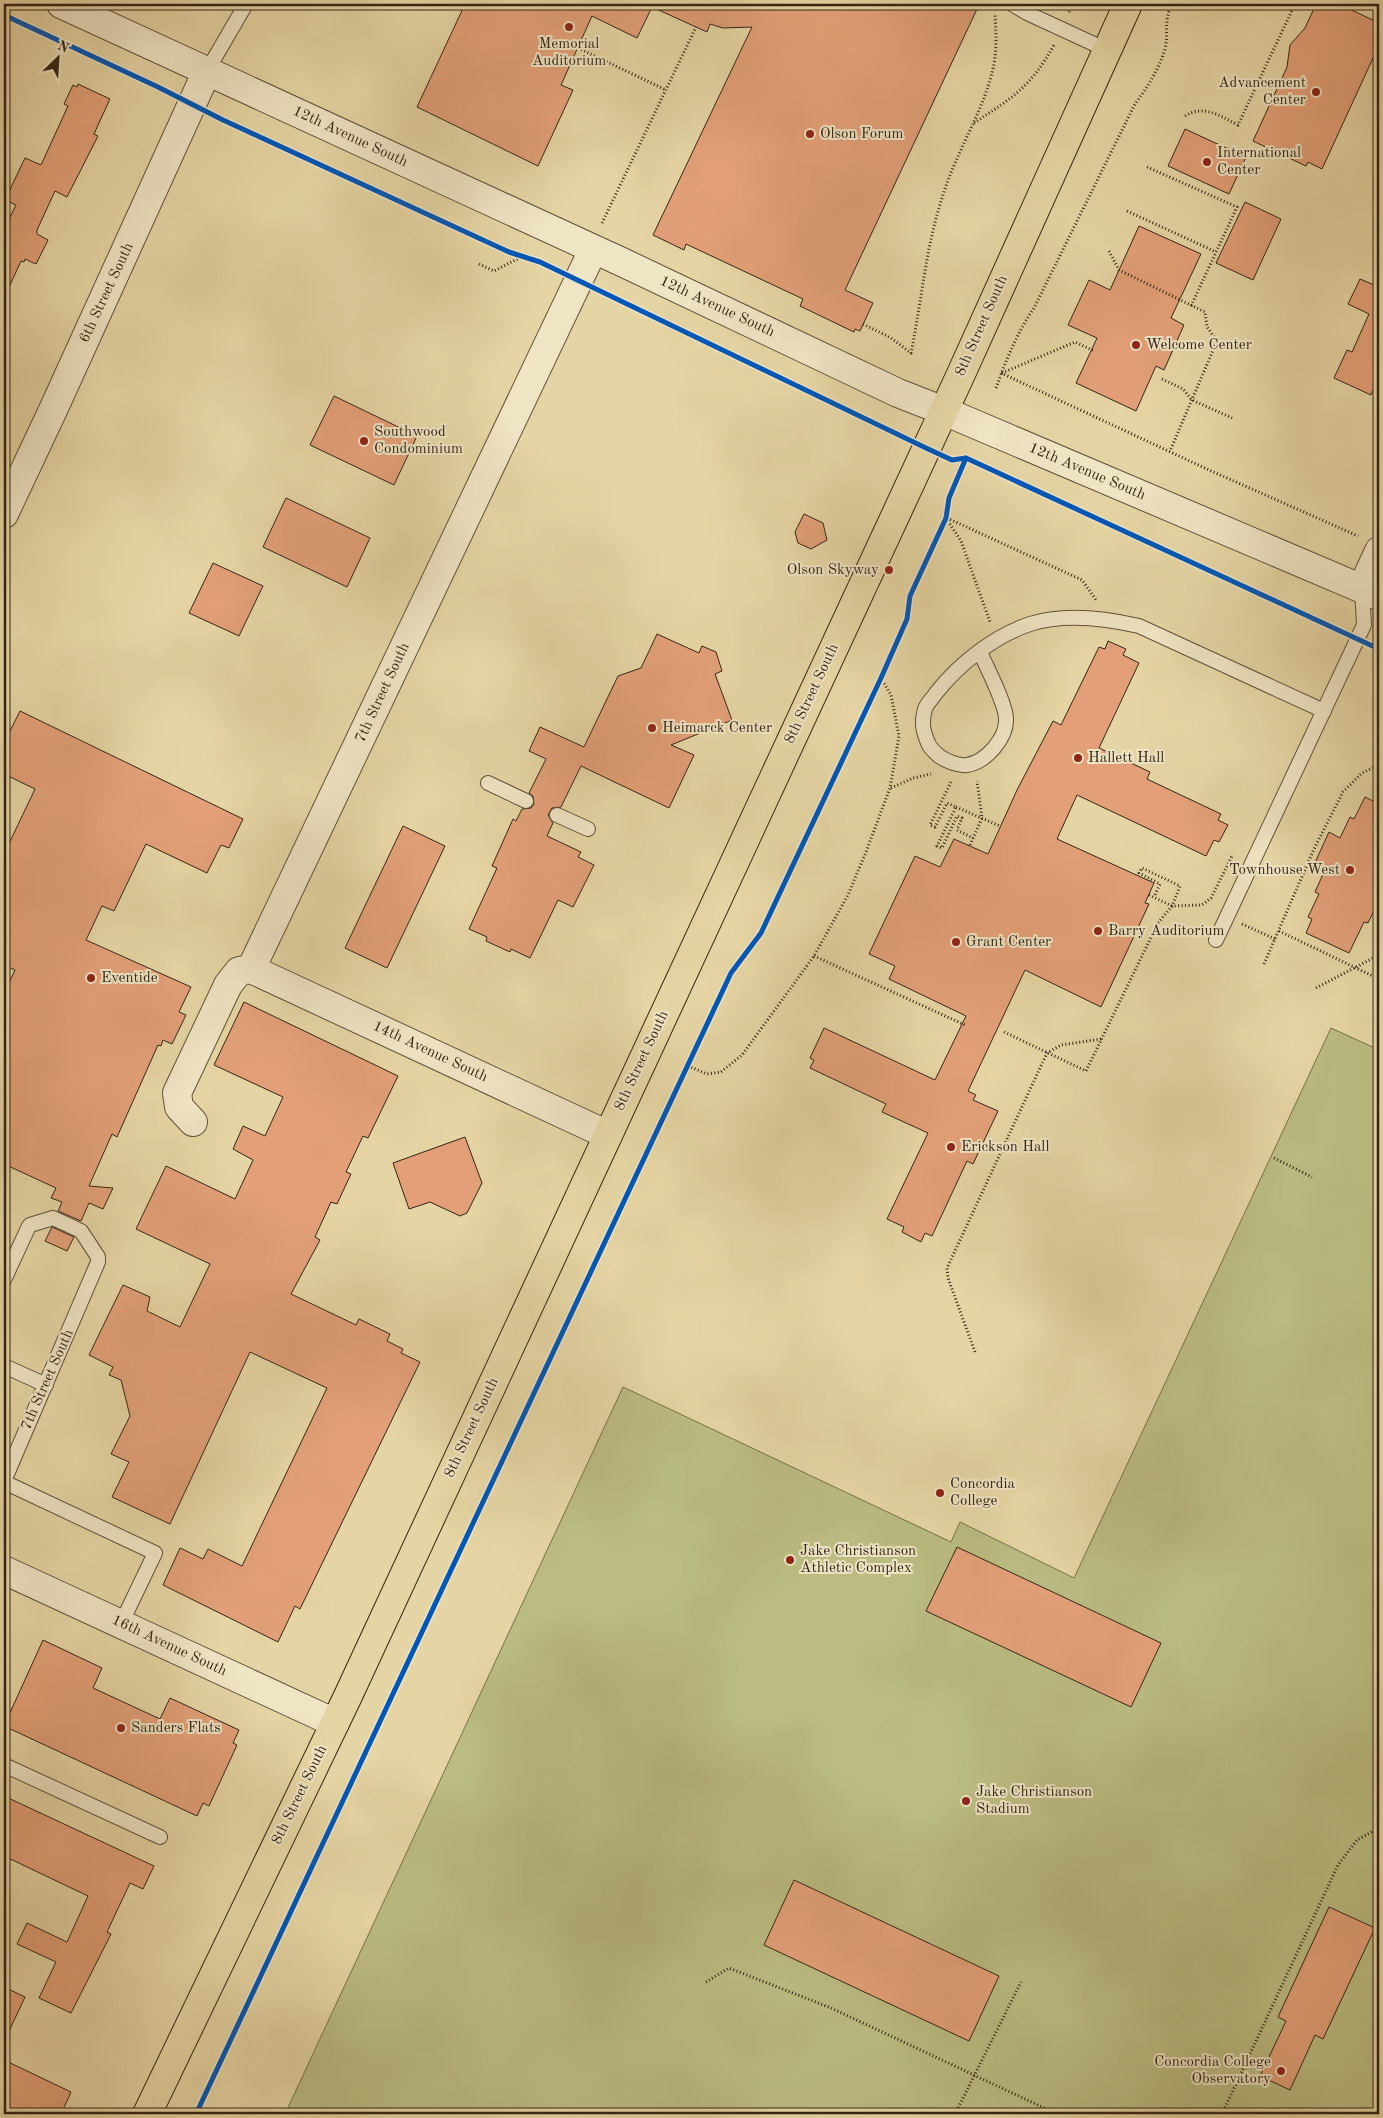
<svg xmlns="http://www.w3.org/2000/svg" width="1383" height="2118" font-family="'Old Standard TT',serif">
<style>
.pitch{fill:#babc82;stroke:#76704c}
.building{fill:#e3a078;stroke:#322515}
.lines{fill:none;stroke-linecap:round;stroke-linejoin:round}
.service-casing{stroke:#5f5139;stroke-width:16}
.minor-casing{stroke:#5f5139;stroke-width:30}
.tertiary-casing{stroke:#5f5139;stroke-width:30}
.primary-casing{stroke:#322515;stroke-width:30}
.path{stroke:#322515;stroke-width:3;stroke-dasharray:1 2.5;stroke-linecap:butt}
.service{stroke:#efe4c4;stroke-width:14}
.minor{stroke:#efe4c4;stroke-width:28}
.tertiary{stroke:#efe4c4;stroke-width:28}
.primary{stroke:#e6d5a4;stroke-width:28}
.cycleway-casing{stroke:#efe4c4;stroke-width:8}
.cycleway{stroke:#0057b8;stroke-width:5}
.poi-dot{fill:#8f2418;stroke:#efe4c4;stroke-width:2}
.labels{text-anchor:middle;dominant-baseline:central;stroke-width:4;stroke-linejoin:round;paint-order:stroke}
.poi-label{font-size:15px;fill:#322515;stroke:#efe4c4;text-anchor:start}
.street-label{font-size:15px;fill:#322515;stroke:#efe4c4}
</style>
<rect width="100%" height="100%" fill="#e6d5a4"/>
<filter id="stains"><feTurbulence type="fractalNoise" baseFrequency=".004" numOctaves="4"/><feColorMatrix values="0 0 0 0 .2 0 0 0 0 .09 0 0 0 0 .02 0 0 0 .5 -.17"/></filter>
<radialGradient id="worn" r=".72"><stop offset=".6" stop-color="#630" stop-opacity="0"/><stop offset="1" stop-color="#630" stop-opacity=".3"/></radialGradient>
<!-- pitch -->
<path class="pitch" d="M 1331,1028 L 1379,1050 L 1379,2114 L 285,2114 L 623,1387 L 951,1542 L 960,1522 L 1074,1578 Z"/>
<!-- building -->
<g class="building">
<path d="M 465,4 L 967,4 L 977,9 L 845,290 L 873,303 L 860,331 L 855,329 L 854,332 L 800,306 L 803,299 L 686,244 L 684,250 L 653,235 L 752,27 L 723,28 L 710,24 L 707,32 L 652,7 L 637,38 L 592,16 L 561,85 L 573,90 L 538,166 L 417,107 Z"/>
<path d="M 1316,4 L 1339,4 L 1379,23 L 1379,45 L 1322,169 L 1308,162 L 1306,166 L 1253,141 L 1287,67 L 1290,45 L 1305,28 Z"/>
<path d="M 78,84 L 110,99 L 94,134 L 98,136 L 67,197 L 55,191 L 37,230 L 37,234 L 48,240 L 36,264 L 25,259 L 24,262 L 21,261 L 4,298 L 4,230 L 16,205 L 5,200 L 25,158 L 41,165 L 68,106 L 64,104 L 73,85 L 77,87 Z"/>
<path d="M 1185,129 L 1246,157 L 1229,194 L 1168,166 Z"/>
<path d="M 1245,202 L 1281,219 L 1253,280 L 1216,263 Z"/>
<path d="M 1139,226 L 1201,254 L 1171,318 L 1184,325 L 1164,370 L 1156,366 L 1136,411 L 1076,383 L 1097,338 L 1068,325 L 1089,280 L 1110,290 Z"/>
<path d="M 1360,279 L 1379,287 L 1379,377 L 1371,395 L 1334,378 L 1347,350 L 1352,352 L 1369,314 L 1348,304 Z"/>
<path d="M 334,396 L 417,436 L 394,485 L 310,445 Z"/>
<path d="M 286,498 L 370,538 L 347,587 L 263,547 Z"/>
<path d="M 804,514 L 823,523 L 827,540 L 811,549 L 798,543 L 795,532 Z"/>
<path d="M 213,563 L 263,586 L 239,636 L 189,613 Z"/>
<path d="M 657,634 L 699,653 L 702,646 L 716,652 L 722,671 L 715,674 L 732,720 L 671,745 L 694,755 L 669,808 L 581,766 L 561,807 L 552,808 L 548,815 L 553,823 L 547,836 L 581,852 L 578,857 L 594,865 L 573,907 L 558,900 L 530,958 L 511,949 L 510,952 L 486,941 L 487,937 L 469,929 L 497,868 L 492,866 L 513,819 L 516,821 L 522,809 L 531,808 L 534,804 L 533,796 L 529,793 L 546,759 L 529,751 L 540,727 L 584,747 L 618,676 L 641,668 Z"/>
<path d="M 1108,641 L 1126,649 L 1123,655 L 1139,663 L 1099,748 L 1150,772 L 1147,779 L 1221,814 L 1218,820 L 1228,825 L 1219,842 L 1214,840 L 1206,856 L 1077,795 L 1057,839 L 1154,883 L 1145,903 L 1149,904 L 1101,1007 L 1025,970 L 968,1091 L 976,1095 L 973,1100 L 998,1111 L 973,1164 L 967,1161 L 932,1236 L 925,1233 L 921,1242 L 902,1232 L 904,1227 L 887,1219 L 928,1133 L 882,1112 L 886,1104 L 810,1068 L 814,1060 L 810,1058 L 824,1028 L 935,1080 L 966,1016 L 889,979 L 895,966 L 869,954 L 915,856 L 940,867 L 954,839 L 988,854 L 1017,790 L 1053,721 L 1061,725 L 1099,647 L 1105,649 Z"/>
<path d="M 20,711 L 243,819 L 229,848 L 221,845 L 207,873 L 146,844 L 114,911 L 102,906 L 86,940 L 191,987 L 179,1012 L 186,1015 L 172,1044 L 163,1040 L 161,1046 L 158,1045 L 117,1137 L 112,1134 L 89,1186 L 113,1188 L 103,1209 L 89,1203 L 81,1221 L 58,1211 L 62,1202 L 51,1198 L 56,1188 L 4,1164 L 4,993 L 15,970 L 4,965 L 4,854 L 35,789 L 4,774 L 4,743 Z"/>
<path d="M 1365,797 L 1379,804 L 1379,900 L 1368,923 L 1364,922 L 1349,953 L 1306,933 L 1312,919 L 1308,917 L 1319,894 L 1315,892 L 1324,872 L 1313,867 L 1329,832 L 1340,838 L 1350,817 L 1354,819 Z"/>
<path d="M 403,826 L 445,846 L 387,968 L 345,948 Z"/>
<path d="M 244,1002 L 398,1076 L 368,1138 L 363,1136 L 346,1172 L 351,1174 L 337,1204 L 331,1202 L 315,1237 L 320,1240 L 291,1294 L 356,1325 L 359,1319 L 390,1334 L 387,1341 L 403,1349 L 401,1353 L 420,1362 L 300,1609 L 295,1606 L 278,1642 L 163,1585 L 180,1548 L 203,1559 L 208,1549 L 242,1566 L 327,1388 L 250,1352 L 170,1524 L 112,1497 L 129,1462 L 111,1454 L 130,1416 L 121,1380 L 109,1375 L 113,1367 L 89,1355 L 123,1285 L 150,1297 L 147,1311 L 180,1327 L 210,1264 L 136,1229 L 166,1166 L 235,1199 L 253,1160 L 233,1149 L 243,1126 L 265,1136 L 283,1097 L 214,1065 Z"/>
<path d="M 465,1137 L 482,1183 L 467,1213 L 460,1216 L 430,1202 L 409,1209 L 393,1163 Z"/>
<path d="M 52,1227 L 74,1237 L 67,1251 L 45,1241 Z"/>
<path d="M 957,1547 L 1161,1643 L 1131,1707 L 926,1611 Z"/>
<path d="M 43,1640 L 102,1668 L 93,1688 L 160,1719 L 170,1698 L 239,1730 L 233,1743 L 237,1745 L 209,1806 L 203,1803 L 197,1816 L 4,1726 Z"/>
<path d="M 4,1796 L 154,1866 L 143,1889 L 130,1883 L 107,1932 L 111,1934 L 71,2013 L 39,1998 L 56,1962 L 17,1944 L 27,1923 L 67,1942 L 88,1896 L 4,1856 Z"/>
<path d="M 794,1880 L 999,1976 L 969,2041 L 764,1945 Z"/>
<path d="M 1329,1907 L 1375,1928 L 1323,2039 L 1315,2035 L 1290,2090 L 1260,2076 L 1286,2021 L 1278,2017 Z"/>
<path d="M 4,1987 L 25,1997 L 4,2042 Z"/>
<path d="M 4,2060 L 71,2092 L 61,2114 L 4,2114 Z"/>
</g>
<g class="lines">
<defs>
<g id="service">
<path d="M 1012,4 L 1027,13 L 1107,50"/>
<path d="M 207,71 L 246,4"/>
<path d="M 980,652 C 987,668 1006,704 1006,719 C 1007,738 986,762 967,765 C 958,766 946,761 939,756 C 935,752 931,749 929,745 C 923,732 921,723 925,709 C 927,703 933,698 936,693 C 959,664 994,636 1030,624 C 1064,613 1104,618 1139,626 L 1324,711"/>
<path d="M 488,783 L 526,801"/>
<path d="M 557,815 L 588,829"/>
<path d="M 1216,940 L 1364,625 L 1362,588"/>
<path d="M 4,1280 L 28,1228 L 30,1225 L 53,1218 L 81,1231 L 98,1257 L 98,1262 L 4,1481"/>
<path d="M 4,1366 L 46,1385"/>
<path d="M 4,1482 L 155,1553 L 121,1624"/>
<path d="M 4,1765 L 160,1837"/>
</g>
<g id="minor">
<path d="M 4,514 L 53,410 L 207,71"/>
<path d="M 1362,588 L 1379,551"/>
<path d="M 251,969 L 593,250"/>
<path d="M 251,969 L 608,1135"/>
<path d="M 193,1122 L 179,1107 L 177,1093 L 228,985 L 239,971 L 251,969"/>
<path d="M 4,1570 L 335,1723"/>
</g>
<path id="tertiary" d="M 61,4 L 624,263 L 898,393 L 944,411 L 1379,596"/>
<path id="primary" d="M 147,2114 L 348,1696 L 961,374 L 1128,4"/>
</defs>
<!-- service casing -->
<use href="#service" class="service-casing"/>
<!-- minor casing -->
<use href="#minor" class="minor-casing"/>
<!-- tertiary casing -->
<use href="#tertiary" class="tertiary-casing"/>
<!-- primary casing -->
<use href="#primary" class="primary-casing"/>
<!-- path -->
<g class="path">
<path d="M 1069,12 L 1073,4"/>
<path d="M 578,48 L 666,90"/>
<path d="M 1185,116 C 1204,104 1220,116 1238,125 L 1295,4"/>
<path d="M 974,123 C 1012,98 1031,87 1054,45"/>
<path d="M 1147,167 L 1237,207 L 1191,306"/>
<path d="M 1127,211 L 1216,252"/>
<path d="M 602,223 L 696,27"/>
<path d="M 1109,251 L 1119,270 L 1205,312 L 1207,327 L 1217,341 L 1170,451"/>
<path d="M 479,264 L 494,271 L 523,256"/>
<path d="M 863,324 L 891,338 L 911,353 C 922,299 926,244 944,192 C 958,148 985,109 994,64 C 997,47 996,31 995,14"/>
<path d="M 1001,373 L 1209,470 L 1358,536"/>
<path d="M 1002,373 L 1075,342 L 1094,351"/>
<path d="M 1162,379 L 1183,389 L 1192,400 L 1232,418"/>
<path d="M 996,388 C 1006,360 1017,333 1034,308 L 1135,104 C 1147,88 1159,69 1165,49 C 1169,33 1163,22 1172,4"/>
<path d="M 946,518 L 961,541 L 990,622"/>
<path d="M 947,518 L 1082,580 L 1096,600"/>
<path d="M 951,782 L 930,825 L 935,827 L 947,803 L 956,807 L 937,846 L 942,848 L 957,816 L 962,818 L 957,830 L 973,838"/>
<path d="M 891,788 L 913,778 L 931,774"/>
<path d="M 956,807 L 1000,826"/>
<path d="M 970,845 L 982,818 L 977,781"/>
<path d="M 1149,895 L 1172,906 L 1180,886 L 1142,868 L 1139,873 L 1160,884 L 1154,897"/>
<path d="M 1242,924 L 1275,939"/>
<path d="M 1279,931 L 1379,979"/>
<path d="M 814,956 L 965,1025"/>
<path d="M 1264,964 L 1314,849 L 1343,792 L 1362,773 L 1379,765"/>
<path d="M 1316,988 L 1379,955"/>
<path d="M 1004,1032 L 1086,1071 L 1158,923 L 1172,906 L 1202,905 L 1211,898 L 1232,856"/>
<path d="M 688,1066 L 707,1074 L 721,1072 L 742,1055 L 814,956 L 848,895 L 866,852 L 890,788 L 899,736 L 891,695 L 881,678"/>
<path d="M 1274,1158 L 1312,1177"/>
<path d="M 975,1352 L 948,1278 L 947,1268 L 1047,1053 L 1061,1045 L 1101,1039"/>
<path d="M 706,1982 L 729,1968 L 831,2008 L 1057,2114"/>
<path d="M 955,2114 L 1021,1982"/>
<path d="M 1222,2114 L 1338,1865 L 1357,1840 L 1379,1828"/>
</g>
<!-- service -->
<use href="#service" class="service"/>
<!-- minor -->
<use href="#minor" class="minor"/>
<!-- tertiary -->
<use href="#tertiary" class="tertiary"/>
<!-- primary -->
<use href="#primary" class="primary"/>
<defs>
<g id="cycleway">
<path d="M 4,15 L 158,87 L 223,120 L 509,252 L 540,262 L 926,448 L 952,460 L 966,458 L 1379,649"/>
<path d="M 196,2114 L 731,973 L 761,933 L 881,678 L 907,619 L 910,596 L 946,518 L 949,498 L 966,458"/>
</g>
</defs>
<!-- cycleway casing -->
<use href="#cycleway" class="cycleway-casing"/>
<!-- cycleway -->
<use href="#cycleway" class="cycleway"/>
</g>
<!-- markers -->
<g class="poi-dot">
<circle cx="569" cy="27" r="5"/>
<circle cx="1316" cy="92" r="5"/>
<circle cx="810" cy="134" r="5"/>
<circle cx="1207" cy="162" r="5"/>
<circle cx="1136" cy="345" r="5"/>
<circle cx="364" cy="441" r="5"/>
<circle cx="889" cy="570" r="5"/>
<circle cx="652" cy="728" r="5"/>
<circle cx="1078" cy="758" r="5"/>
<circle cx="1350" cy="870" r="5"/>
<circle cx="1098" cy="931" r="5"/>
<circle cx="956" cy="942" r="5"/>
<circle cx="91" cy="978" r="5"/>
<circle cx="951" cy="1147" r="5"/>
<circle cx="940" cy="1493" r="5"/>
<circle cx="790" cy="1560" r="5"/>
<circle cx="121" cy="1728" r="5"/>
<circle cx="966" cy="1801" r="5"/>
<circle cx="1281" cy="2071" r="5"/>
</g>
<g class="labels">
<!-- poi labels -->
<g class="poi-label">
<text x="569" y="44" text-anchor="middle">Memorial<tspan x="569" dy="17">Auditorium</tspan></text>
<text x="1306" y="83" text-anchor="end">Advancement<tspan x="1306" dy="17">Center</tspan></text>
<text x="820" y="134">Olson Forum</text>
<text x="1217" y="153">International<tspan x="1217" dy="17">Center</tspan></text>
<text x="1146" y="345">Welcome Center</text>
<text x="374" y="432">Southwood<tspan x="374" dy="17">Condominium</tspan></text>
<text x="879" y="570" text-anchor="end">Olson Skyway</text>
<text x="662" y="728">Heimarck Center</text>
<text x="1088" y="758">Hallett Hall</text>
<text x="1340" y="870" text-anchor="end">Townhouse West</text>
<text x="1108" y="931">Barry Auditorium</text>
<text x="966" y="942">Grant Center</text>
<text x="101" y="978">Eventide</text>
<text x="961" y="1147">Erickson Hall</text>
<text x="950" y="1484">Concordia<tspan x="950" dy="17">College</tspan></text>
<text x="800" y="1551">Jake Christianson<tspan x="800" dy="17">Athletic Complex</tspan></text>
<text x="131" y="1728">Sanders Flats</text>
<text x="976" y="1792">Jake Christianson<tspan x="976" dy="17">Stadium</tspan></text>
<text x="1271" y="2062" text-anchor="end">Concordia College<tspan x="1271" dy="17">Observatory</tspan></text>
</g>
<!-- street labels -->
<g class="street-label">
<text transform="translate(350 137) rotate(25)">12th Avenue South</text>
<text transform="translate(107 293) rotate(-65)">6th Street South</text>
<text transform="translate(717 307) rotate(25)">12th Avenue South</text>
<text transform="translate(982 326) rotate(-66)">8th Street South</text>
<text transform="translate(1087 472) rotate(23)">12th Avenue South</text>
<text transform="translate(383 693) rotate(-65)">7th Street South</text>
<text transform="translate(812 694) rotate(-65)">8th Street South</text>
<text transform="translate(430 1052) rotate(25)">14th Avenue South</text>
<text transform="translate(642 1061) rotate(-65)">8th Street South</text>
<text transform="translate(48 1380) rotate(-66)">7th Street South</text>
<text transform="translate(472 1428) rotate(-65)">8th Street South</text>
<text transform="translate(169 1646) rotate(25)">16th Avenue South</text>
<text transform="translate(300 1795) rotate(-64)">8th Street South</text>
</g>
</g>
<!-- margin -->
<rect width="1383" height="2118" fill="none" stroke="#e6d5a4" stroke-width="20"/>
<rect x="5" y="5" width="1373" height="2108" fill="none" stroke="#322515" stroke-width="2.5"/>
<rect x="10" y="10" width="1363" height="2098" fill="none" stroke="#322515"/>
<!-- north arrow -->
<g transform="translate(58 58) rotate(25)" stroke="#efe4c4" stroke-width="4" paint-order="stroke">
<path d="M0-4L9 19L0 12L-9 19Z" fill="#322515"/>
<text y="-8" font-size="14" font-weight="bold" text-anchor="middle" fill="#322515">N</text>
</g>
<rect width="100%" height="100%" filter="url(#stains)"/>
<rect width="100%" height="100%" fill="url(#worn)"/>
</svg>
